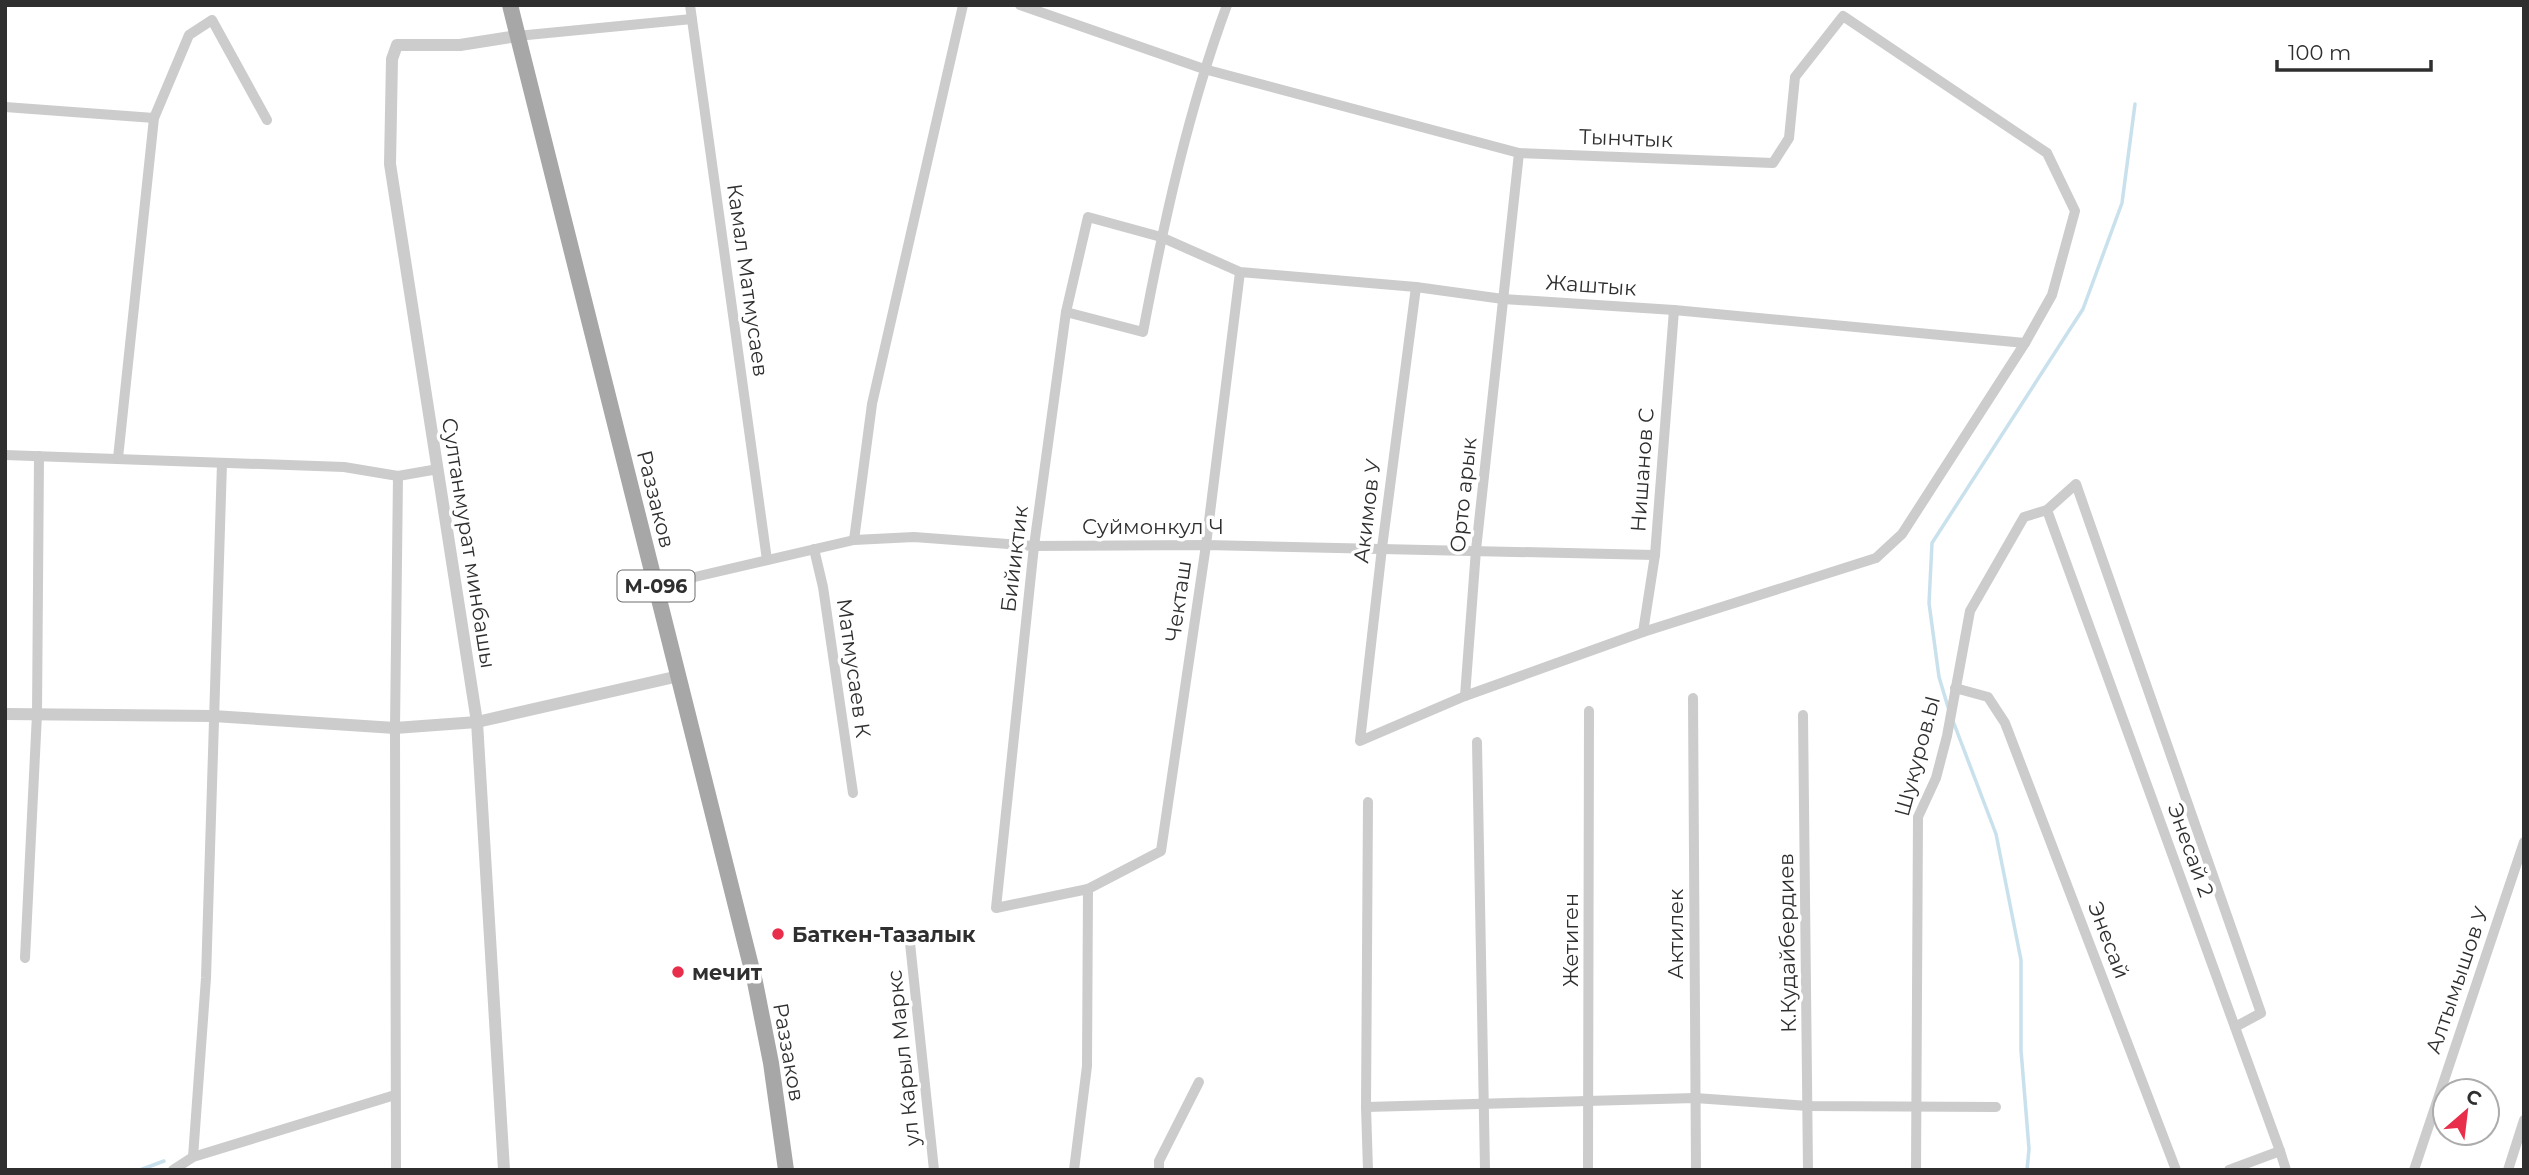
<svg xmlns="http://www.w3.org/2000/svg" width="2529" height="1175" font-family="Montserrat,sans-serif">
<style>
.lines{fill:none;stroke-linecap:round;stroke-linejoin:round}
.stream{stroke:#c8e1ec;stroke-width:3.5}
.minor{stroke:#ccc;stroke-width:10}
.tertiary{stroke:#ccc;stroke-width:12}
.primary{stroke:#a7a7a7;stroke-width:16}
.poi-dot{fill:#e82e4b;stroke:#fff;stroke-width:2.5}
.labels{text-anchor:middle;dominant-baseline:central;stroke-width:7;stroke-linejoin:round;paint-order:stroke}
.shield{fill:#fff;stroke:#6d6d6d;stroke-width:2}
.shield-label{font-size:19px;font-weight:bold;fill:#2f2f2f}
.street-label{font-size:21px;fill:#2f2f2f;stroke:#fff}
.poi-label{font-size:21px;font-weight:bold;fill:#2f2f2f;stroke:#fff;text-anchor:start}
</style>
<rect width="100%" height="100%" fill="#fff"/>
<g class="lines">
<!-- stream -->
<g class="stream">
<path d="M 1948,707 L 1939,677 L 1929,603 L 1932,543 L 2083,309 L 2122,203 L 2135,104"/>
<path d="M 1953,721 L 1996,834 L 2021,960 L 2021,1050 L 2029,1149 L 2027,1170"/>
<path d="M 140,1170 L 164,1161"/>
</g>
<!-- minor -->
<g class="minor">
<path d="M 690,5 L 767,560"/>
<path d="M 1020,5 L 1204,69 L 1519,153 L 1773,163 L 1789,138 L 1795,77 L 1843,16 L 2047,153 L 2075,211 L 2052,295 L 2025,343 L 1902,534 L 1876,558 L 1643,632 L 1465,696 L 1360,741 L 1382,548 L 1416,287"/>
<path d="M 517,36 L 692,19"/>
<path d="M 5,107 L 154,118"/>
<path d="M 1240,272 L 1206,545 L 1161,851 L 1088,889 L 996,908 L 1034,546 L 1066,312 L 1088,217 L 1161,237 L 1240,272 L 1416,287 L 1503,299 L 1674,310 L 2025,343"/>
<path d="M 1066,312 L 1143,332 C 1164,221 1188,111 1227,5"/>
<path d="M 5,455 L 344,467 L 398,476 L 438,469"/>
<path d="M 118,458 L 154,118 L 189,35 L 212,20 L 267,120"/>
<path d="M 2047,510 L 2280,1151 L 2229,1170"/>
<path d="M 854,540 L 872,404 L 963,5"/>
<path d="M 814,549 L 823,587 L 853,793"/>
<path d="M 656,586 L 854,540 L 914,537 L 1034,546 L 1206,545 L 1655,555"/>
<path d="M 1643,632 L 1655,555 L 1674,310"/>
<path d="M 1955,688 L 1988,697 L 2005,723 L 2176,1170"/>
<path d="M 1465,696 L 1476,550 L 1519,153"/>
<path d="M 1693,698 L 1696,1170"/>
<path d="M 1803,715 L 1808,1170"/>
<path d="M 1477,742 L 1485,1170"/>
<path d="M 910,943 L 934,1170"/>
<path d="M 25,958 L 37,714 L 39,456"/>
<path d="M 1366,1107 L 1695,1098 L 1808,1106 L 1996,1107"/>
<path d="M 2280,1151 L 2286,1170"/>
<path d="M 193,1157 L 206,978 L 222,463"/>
<path d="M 173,1170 L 193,1157 L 395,1095"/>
<path d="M 396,1170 L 395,728 L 398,476"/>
<path d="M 1074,1170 L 1087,1066 L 1088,889"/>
<path d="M 1159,1170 L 1159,1161 L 1199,1082"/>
<path d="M 1368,1170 L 1366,1107 L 1368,802"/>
<path d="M 1588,1170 L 1589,711"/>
<path d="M 1916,1170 L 1918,817 L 1936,778 L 1947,736 L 1970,611 L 2024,517 L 2047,510 L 2076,484 L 2261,1013 L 2235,1027"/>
<path d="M 2414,1170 L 2524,842"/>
<path d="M 2508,1170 L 2524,1120"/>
</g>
<!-- tertiary -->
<g class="tertiary">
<path d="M 5,714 L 213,716 L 395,728 L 477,722 L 679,676"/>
<path d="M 504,1170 L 477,722 L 390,164 L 392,59 L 397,45 L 460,45 L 517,36"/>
</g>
<!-- primary -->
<path class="primary" d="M 510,5 L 755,982 L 771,1063 L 786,1170"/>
</g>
<!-- markers -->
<g class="poi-dot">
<circle cx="778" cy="934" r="7"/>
<circle cx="678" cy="972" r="7"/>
</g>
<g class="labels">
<!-- shield labels -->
<rect class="shield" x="617.5" y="570.5" width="77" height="31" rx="5"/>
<g class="shield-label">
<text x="656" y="586">М-096</text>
</g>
<!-- street labels -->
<g class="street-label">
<text transform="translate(1626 138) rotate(2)">Тынчтык</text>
<text transform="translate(748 280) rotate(82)">Камал Матмусаев</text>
<text transform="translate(1591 285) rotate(4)">Жаштык</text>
<text transform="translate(1642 470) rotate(-86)">Нишанов С</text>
<text transform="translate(1463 495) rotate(-84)">Орто арык</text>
<text transform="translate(656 499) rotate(76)">Раззаков</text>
<text transform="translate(1367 511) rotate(-83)">Акимов У</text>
<text x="1153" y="526">Суймонкул Ч</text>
<text transform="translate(469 543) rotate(81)">Султанмурат минбашы</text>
<text transform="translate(1014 559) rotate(-83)">Бийиктик</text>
<text transform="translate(1178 601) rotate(-82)">Чекташ</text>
<text transform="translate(854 668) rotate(82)">Матмусаев К</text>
<text transform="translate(1917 756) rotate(-75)">Шукуров.Ы</text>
<text transform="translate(2191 850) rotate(70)">Энесай 2</text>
<text transform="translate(1675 934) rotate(-90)">Актилек</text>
<text transform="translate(1570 940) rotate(-90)">Жетиген</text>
<text transform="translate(2109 940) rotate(69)">Энесай</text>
<text transform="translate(1787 943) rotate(-91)">К.Кудайбердиев</text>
<text transform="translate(2457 980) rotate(-71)">Алтымышов У</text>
<text transform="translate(789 1052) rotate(80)">Раззаков</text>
<text transform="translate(903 1058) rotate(-96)">ул Карыл Маркс</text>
</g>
<!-- poi labels -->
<g class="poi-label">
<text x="792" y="934">Баткен-Тазалык</text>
<text x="692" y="972">мечит</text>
</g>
</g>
<!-- border -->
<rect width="2529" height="1175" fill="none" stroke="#2f2f2f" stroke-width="14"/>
<!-- north arrow -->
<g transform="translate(2466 1112) rotate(28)"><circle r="33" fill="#ffffff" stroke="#acacac" stroke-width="2"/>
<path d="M0-5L12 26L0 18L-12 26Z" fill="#e82e4b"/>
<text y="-10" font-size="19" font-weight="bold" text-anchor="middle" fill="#2f2f2f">С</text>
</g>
<!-- scale -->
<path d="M2277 60v10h154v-10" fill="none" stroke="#2f2f2f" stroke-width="3.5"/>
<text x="2288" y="60" font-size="21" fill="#2f2f2f" stroke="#ffffff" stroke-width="5" paint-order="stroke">100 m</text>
</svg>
